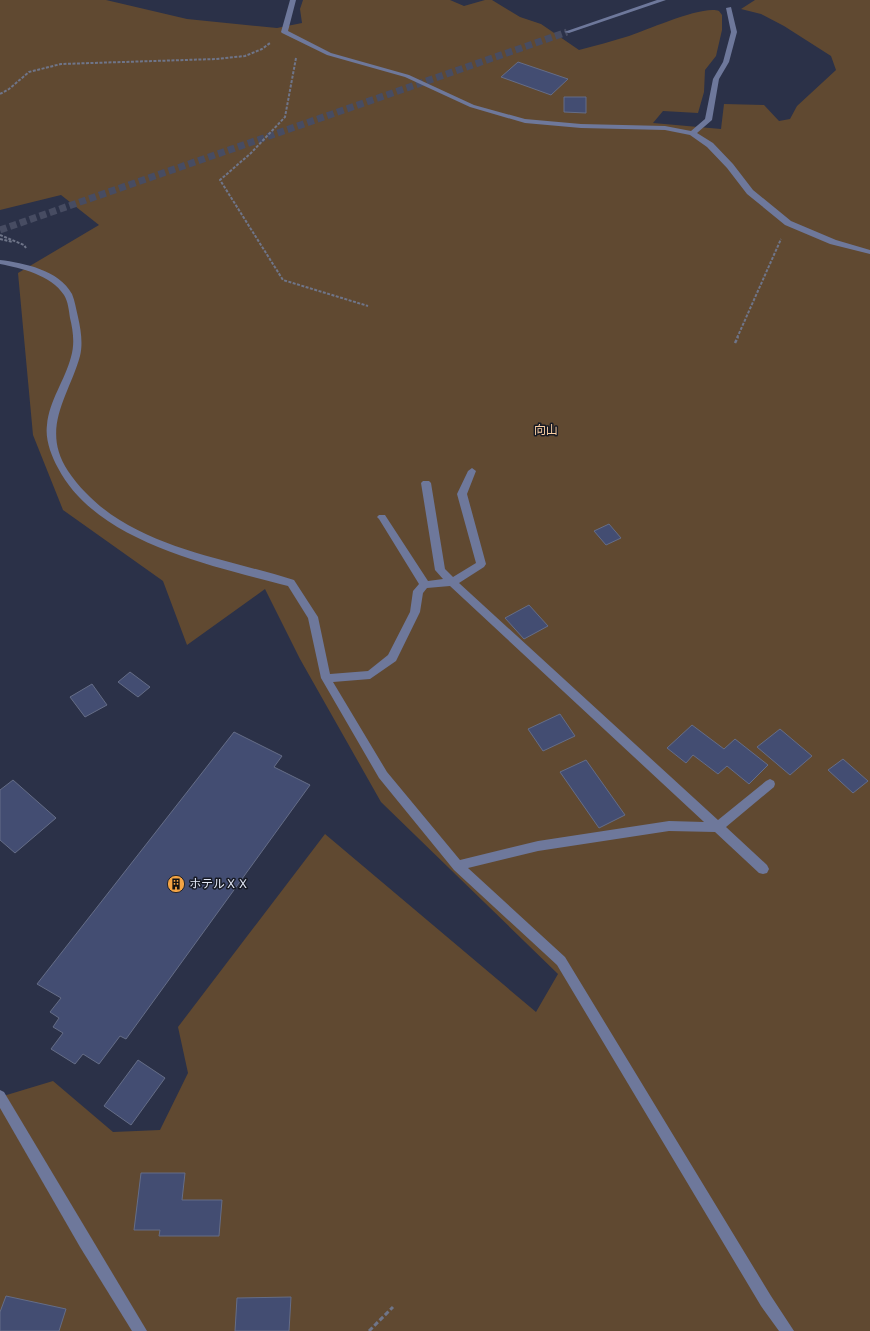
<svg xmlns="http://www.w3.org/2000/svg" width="870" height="1331" font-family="'Sofia Sans Condensed','Noto Sans JP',sans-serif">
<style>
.green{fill:#604931}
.building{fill:#434d72;stroke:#656d87}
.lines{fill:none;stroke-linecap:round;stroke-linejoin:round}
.minor-tunnel{stroke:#474c62;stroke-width:7;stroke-dasharray:7 3.5;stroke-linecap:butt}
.path-far2{stroke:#6f7589;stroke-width:2;stroke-dasharray:3 1.5;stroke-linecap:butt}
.path-far1{stroke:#6f7589;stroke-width:2.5;stroke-dasharray:3.5 2;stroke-linecap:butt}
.path{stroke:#6f7589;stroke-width:3;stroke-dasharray:5 2.5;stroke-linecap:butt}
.minor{fill:#6e789b;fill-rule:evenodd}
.labels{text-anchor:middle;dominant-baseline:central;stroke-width:3;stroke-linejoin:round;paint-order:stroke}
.park-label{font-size:12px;fill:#facfa3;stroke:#171a24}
.poi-label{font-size:12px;fill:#e3e8f7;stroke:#171a24;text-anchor:start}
</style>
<rect width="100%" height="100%" fill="#2b3148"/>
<!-- green -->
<path class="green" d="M 0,0 L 106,0 L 187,19 L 277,28 L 302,23 L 300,9 L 303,0 L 450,0 L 464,6 L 485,0 L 492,0 L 520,17 L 541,24 L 579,50 C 595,46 612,41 629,36 C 648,30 702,5 719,11 L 722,15 L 722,30 L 716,56 L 705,70 L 704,92 L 698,113 L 663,111 L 653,123 L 721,129 L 724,104 L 764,105 L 779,121 L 790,119 L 797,106 L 836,70 L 831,56 L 784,26 L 761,14 L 741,9 L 755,0 L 870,0 L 870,1331 L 0,1331 L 0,1097 L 53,1081 L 113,1132 L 160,1130 L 188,1073 L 178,1027 L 325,834 L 536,1012 L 558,974 L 381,802 L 300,659 L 265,589 L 187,645 L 163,581 L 63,510 L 33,435 L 18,273 L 99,225 L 61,195 L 0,210 Z"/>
<!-- building -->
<g class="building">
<path d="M 518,62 L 568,79 L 551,95 L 501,77 Z"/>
<path d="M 564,97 L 586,97 L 586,113 L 564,112 Z"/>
<path d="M 609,524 L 621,538 L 606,545 L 594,531 Z"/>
<path d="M 529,605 L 548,626 L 524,639 L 505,618 Z"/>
<path d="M 130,672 L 150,687 L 138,697 L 118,682 Z"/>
<path d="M 92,684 L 107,705 L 85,717 L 70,697 Z"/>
<path d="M 560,714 L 575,736 L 543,751 L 528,729 Z"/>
<path d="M 692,725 L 724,749 L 735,739 L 768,765 L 749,784 L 727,766 L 718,774 L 693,755 L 686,763 L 667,748 Z"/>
<path d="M 780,729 L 812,756 L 790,775 L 757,747 Z"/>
<path d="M 234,732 L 282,756 L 274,767 L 310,785 L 126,1039 L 120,1036 L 99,1064 L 83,1054 L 75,1064 L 51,1049 L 63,1033 L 53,1027 L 59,1018 L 50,1012 L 61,998 L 37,984 Z"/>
<path d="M 843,759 L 868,781 L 853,793 L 828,770 Z"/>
<path d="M 586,760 L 625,815 L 599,828 L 560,772 Z"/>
<path d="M 13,780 L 56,818 L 15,853 L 0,840 L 0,790 Z"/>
<path d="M 138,1060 L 165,1078 L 131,1125 L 104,1106 Z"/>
<path d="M 141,1173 L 185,1173 L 182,1200 L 222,1200 L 219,1236 L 159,1236 L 160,1230 L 134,1230 Z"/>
<path d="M 6,1296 L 66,1309 L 59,1331 L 0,1331 L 0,1312 Z"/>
<path d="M 291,1297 L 289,1331 L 235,1331 L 237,1298 Z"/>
</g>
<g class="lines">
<!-- minor-tunnel -->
<path class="minor-tunnel" d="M 0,230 L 567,32"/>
<!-- path-far2 -->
<g class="path-far2">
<path d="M 296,58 L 285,117 L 251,153 L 220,180 L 283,280 L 368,306"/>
<path d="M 0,94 L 9,89 L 29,72 L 61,64 L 216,59 L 245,56 L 262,49 L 270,43"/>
<path d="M 0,235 L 24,245 L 26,248"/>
<path d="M 0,239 L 13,242"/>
<path d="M 737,338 L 781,239"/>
</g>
<!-- path-far1 -->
<path class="path-far1" d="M 735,343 L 738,337"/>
<!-- path -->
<path class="path" d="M 369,1331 L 393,1307"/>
<!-- minor -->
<g class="minor">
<path d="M 290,0 L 296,0 L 288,31 L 331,53 L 409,75 L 474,105 L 525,119 L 581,124 L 665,126 L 691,131 L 705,119 L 713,79 L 723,62 L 731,32 L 726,8 L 731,7 L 737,32 L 729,62 L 719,79 L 712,120 L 697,133 L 713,143 L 733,164 L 753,190 L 791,221 L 836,240 L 870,250 L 870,254 L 830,244 L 785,225 L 747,194 L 727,168 L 707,147 L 690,135 L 665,130 L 581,128 L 525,123 L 470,107 L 405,77 L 327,55 L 282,33 L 281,32 Z"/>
<path d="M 657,0 L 666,0 L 569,33 L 564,32 Z"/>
<path d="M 0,260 C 24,263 59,270 72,294 C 75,301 76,309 78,317 C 81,330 83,344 80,356 C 69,396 40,428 68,471 C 119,546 215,555 294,580 L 318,617 L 330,674 L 368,671 L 388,655 L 410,612 L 413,591 L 419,584 L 379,519 L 377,517 L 379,515 L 385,515 L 428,581 L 443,579 L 435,570 L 421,483 L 423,481 L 429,481 L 431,483 L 445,569 L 453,577 L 476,563 L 457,494 L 468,471 L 472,468 L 476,471 L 467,494 L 486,564 L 484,567 L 459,583 L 718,820 L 766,781 L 770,779 L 774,781 L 775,784 L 774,787 L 726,827 L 767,865 L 769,869 L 767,873 L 763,874 L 759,873 L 715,832 L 669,831 L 538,851 L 468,868 L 565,957 L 771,1296 L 794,1331 L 779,1331 L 761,1306 L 557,965 L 454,870 L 379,778 L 321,678 L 308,618 L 288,586 C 213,566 97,543 58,468 C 51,455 45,439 47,425 C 49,401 65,380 71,357 C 75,344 73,330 70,318 C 69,311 68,301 64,295 C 51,275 21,268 0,264 ZM 450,586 L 704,822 L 669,821 L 538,841 L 460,860 L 387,772 L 333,682 L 370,679 L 396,661 L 420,612 L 423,593 L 427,588 Z"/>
<path d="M 0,1090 L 4,1092 L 147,1331 L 132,1331 L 80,1247 L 0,1108 Z"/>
</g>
</g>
<!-- icons -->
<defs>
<symbol id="building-disc" viewBox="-11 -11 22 22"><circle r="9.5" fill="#f4a444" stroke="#171a24"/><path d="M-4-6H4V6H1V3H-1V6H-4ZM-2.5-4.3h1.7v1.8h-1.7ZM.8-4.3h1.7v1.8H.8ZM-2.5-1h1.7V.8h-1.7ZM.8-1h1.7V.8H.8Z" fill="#111"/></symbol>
</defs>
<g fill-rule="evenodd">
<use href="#building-disc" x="166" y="874" width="20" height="20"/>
</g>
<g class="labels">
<!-- park labels -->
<g class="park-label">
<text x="546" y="430">向山</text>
</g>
<!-- poi labels -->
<g class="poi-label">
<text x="189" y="884">ホテルＸＸ</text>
</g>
</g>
</svg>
